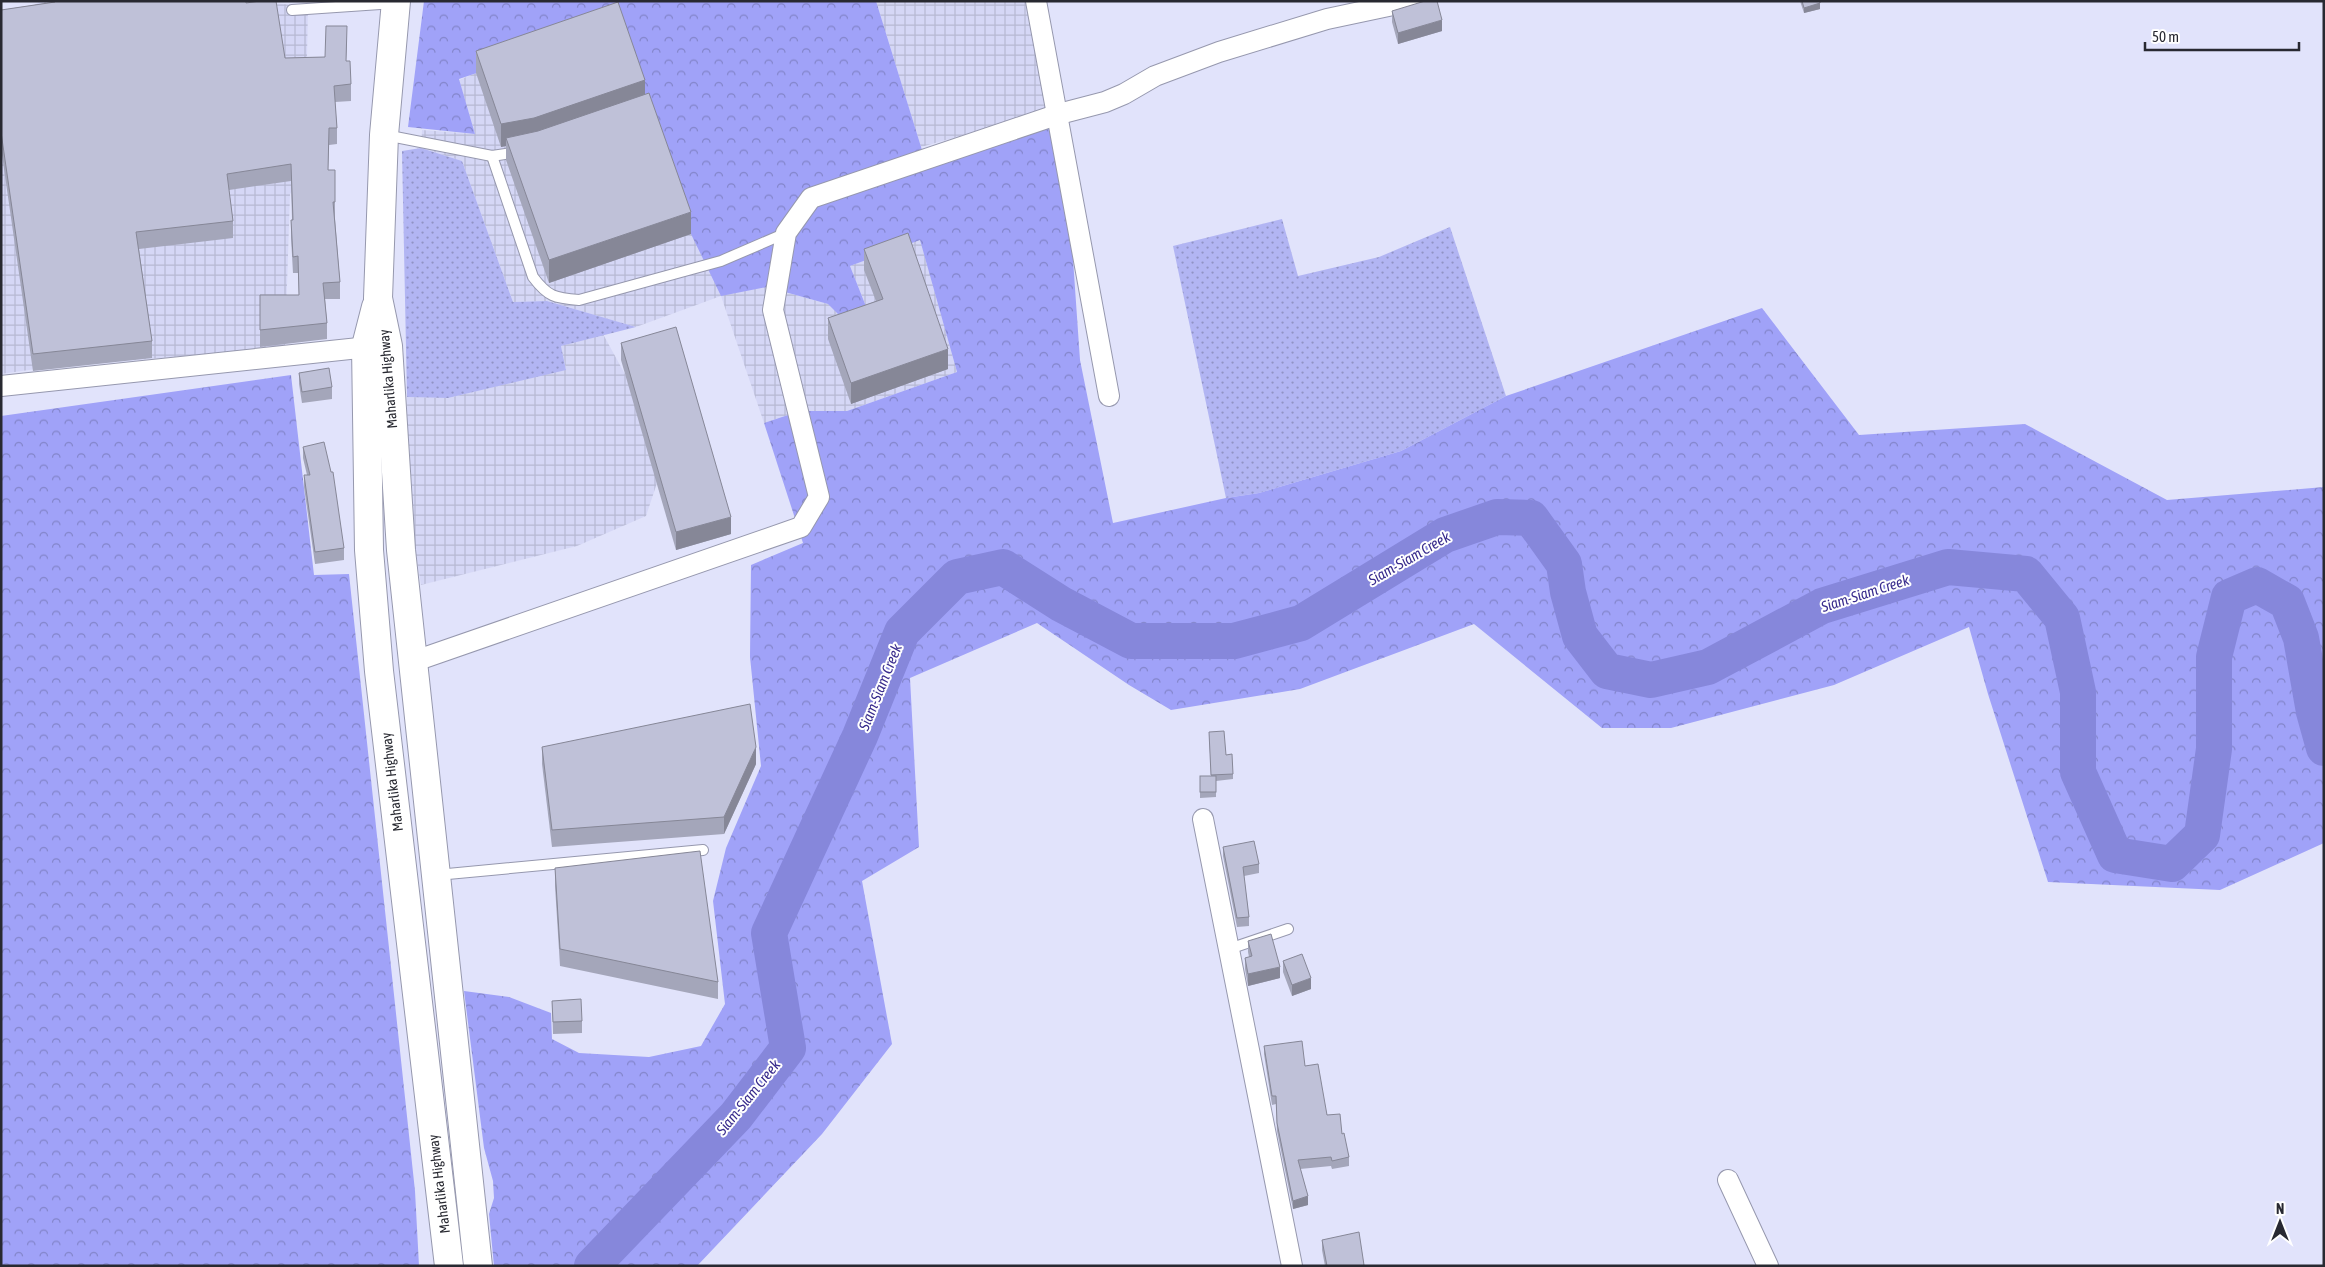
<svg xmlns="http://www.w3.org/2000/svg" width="2325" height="1267" font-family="'Asap Condensed',sans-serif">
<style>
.industrial{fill:url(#industrial-grid)}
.grass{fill:url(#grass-dots)}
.forest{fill:url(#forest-crowns)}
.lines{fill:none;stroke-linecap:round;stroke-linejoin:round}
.river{stroke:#8687db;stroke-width:36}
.service-casing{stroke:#9698ae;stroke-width:12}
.minor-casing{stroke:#9698ae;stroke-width:22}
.trunk-casing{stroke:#9698ae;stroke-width:30}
.service{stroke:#fff;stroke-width:10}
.minor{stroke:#fff;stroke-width:20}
.trunk{stroke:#fff;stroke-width:28}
.wall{fill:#a4a6ba}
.shaded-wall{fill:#868797}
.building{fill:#bfc1d8;stroke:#868797}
.labels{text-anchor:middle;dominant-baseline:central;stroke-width:4;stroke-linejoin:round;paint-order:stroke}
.street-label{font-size:14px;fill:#282931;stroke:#fff}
.water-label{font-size:15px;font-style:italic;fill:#392c8d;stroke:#fff}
</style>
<defs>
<pattern id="industrial-grid" width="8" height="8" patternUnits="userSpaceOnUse" patternTransform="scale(1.25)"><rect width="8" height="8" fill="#d5d7f6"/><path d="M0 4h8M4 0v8" fill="none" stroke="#b7b9d3"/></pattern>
<pattern id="grass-dots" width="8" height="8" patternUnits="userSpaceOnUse" patternTransform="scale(1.25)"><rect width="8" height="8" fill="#b2b5f3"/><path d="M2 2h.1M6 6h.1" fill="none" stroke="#9193c5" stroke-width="1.8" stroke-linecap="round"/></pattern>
<pattern id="forest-crowns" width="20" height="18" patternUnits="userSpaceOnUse" patternTransform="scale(1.25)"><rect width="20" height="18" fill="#a0a2f8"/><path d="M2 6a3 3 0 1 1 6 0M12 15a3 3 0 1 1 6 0" fill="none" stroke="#8284c9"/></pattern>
</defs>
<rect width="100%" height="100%" fill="#e1e3fb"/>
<!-- industrial -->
<g class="industrial">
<path d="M 40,1 L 243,1 L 308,6 L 305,158 L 300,180 L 290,194 L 285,347 L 36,369 L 1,374 L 1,32 Z"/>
<path d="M 876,1 L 1033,1 L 1054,110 L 921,147 Z"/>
<path d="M 476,73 L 767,287 L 828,304 L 867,309 L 850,266 L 920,239 L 957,372 L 847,411 L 800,411 L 764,423 L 721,296 L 636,327 L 547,301 L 513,302 L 462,161 L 421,148 L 422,130 L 475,134 L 459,80 Z"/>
<path d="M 603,334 L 638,398 L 658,480 L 646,516 L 577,546 L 421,585 L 408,505 L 407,397 L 448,398 L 566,369 L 561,346 Z"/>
</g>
<!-- grass -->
<g class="grass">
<path d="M 421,148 L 462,161 L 513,302 L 547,301 L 636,327 L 561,346 L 566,370 L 448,398 L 407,397 L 402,151 Z"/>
<path d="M 1282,219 L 1298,276 L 1379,257 L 1450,227 L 1506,396 L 1401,451 L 1259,493 L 1226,498 L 1173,246 Z"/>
</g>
<!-- forest -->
<g class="forest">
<path d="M 424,1 L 876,1 L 926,163 L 1049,124 L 1070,216 L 1080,360 L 1113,523 L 1226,498 L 1259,493 L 1401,451 L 1506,396 L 1762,308 L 1859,435 L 2025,424 L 2167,500 L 2324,487 L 2324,843 L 2220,890 L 2048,882 L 1988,694 L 1969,627 L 1834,685 L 1671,728 L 1602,728 L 1474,624 L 1300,689 L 1171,710 L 1129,685 L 1037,623 L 910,678 L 919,847 L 862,881 L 892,1044 L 822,1134 L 697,1266 L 494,1266 L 489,1214 L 494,1198 L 493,1181 L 484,1148 L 464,991 L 509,997 L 551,1013 L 552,1039 L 579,1053 L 649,1057 L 701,1046 L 725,1004 L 713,901 L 726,848 L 761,766 L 750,657 L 751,565 L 803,543 L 764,423 L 800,411 L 847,411 L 957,372 L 920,240 L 850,266 L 867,309 L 845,321 L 828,304 L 767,287 L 721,296 L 691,234 L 618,25 L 459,79 L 475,134 L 408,127 Z"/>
<path d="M 291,375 L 314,575 L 349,574 L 415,1191 L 419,1266 L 1,1266 L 1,416 Z"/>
</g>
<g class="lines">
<!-- river -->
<path class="river" d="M 592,1266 L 736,1116 L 788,1048 L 769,933 L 860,736 L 902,632 L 957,577 L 1003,567 L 1061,604 L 1131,641 L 1234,641 L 1301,623 L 1445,535 L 1497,517 L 1531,518 L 1564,564 L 1568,592 L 1580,636 L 1607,671 L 1651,680 L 1708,667 L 1822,606 L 1948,567 L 2026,574 L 2062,618 L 2078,692 L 2078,772 L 2115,855 L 2172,864 L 2202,835 L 2214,749 L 2214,657 L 2229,597 L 2257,585 L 2287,602 L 2301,638 L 2314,712 L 2324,748"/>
<defs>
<g id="service">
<path d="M 292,10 L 395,3"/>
<path d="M 385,135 L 492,156 L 518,152"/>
<path d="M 492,156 L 533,277 C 548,297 555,298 579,300 L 721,261 L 786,233"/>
<path d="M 437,875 L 703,850"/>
<path d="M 1229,949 L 1288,929"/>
</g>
<g id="minor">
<path d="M 1036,1 L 1109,396"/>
<path d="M 1,386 L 378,346"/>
<path d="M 412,662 L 801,527 L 819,497 L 773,310 L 786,233 L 811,198 L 1059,114 L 1105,102 L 1124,94 L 1155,76 L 1219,52 L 1327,19 L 1412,1"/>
<path d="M 1203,819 L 1292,1266"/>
<path d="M 1728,1180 L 1768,1266"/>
</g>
<g id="trunk">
<path d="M 396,1 L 384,135 L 378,298 L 388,346 L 401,550 L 478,1266"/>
<path d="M 376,307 L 366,346 L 369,550 L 379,671 L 449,1266"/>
</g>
</defs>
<!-- service casing -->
<use href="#service" class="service-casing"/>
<!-- minor casing -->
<use href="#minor" class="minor-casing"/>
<!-- trunk casing -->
<use href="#trunk" class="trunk-casing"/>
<!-- service -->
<use href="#service" class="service"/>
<!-- minor -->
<use href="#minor" class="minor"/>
<!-- trunk -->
<use href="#trunk" class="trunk"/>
</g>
<!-- wall -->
<g class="wall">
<path d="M 52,1 L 246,1 L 246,3 L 285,58 L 325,57 L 347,43 L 346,61 L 351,84 L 351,101 L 335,102 L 337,128 L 337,144 L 329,145 L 328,170 L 335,202 L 335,219 L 340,282 L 340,299 L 325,299 L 327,323 L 327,339 L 260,347 L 260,295 L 299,295 L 298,273 L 293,273 L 291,237 L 291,220 L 292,220 L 291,181 L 229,190 L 233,221 L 233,238 L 139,249 L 152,341 L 152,358 L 33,371 L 1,148 L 1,10 L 53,2 Z"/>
<path d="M 1800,1 L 1820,1 L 1820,9 L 1804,13 Z"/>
<path d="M 1392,11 L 1442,31 L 1398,44 L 1392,22 Z"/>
<path d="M 476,51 L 645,94 L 691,234 L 549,283 L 506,160 L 506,146 L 501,147 L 476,73 Z"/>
<path d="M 864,249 L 948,369 L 851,404 L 828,339 L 828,318 L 876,301 L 864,270 Z"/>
<path d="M 621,343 L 731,534 L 676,550 L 621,360 Z"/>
<path d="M 299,373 L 332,387 L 332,399 L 302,403 L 299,384 Z"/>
<path d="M 303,447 L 344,548 L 344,560 L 315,564 L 304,487 L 304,475 L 307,475 L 303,458 Z"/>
<path d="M 1209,732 L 1226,755 L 1233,774 L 1233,779 L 1216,781 L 1216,797 L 1200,798 L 1200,776 L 1211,776 Z"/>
<path d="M 542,747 L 756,764 L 724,834 L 552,847 L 542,764 Z"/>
<path d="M 1223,847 L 1259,864 L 1259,873 L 1244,876 L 1249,917 L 1249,926 L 1237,927 L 1223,856 Z"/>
<path d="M 555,868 L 718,982 L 718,999 L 560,966 L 555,886 Z"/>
<path d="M 1248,941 L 1280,978 L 1248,986 L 1245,969 L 1245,958 L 1249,957 L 1248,952 Z"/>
<path d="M 1283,961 L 1311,989 L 1292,996 L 1283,972 Z"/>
<path d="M 552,1001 L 582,1021 L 582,1033 L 553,1034 Z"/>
<path d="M 1264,1046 L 1305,1066 L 1327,1115 L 1342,1134 L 1349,1157 L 1349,1166 L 1332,1169 L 1331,1166 L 1300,1169 L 1308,1205 L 1293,1209 L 1277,1131 L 1276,1104 L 1272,1105 L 1264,1054 Z"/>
<path d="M 1322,1240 L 1364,1266 L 1325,1266 L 1322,1250 Z"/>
</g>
<!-- shaded-wall -->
<g class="shaded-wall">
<path d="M 1820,3 L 1820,9 L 1804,13 L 1804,8 Z"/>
<path d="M 1442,20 L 1442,31 L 1398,44 L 1398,33 Z"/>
<path d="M 645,80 L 645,102 L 534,140 L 506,138 L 506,146 L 501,147 L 501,124 Z"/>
<path d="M 691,212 L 691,234 L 549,283 L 549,260 Z"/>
<path d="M 948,349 L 948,369 L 851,404 L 851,383 Z"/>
<path d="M 731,517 L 731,534 L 676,550 L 676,532 Z"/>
<path d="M 756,747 L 756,764 L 724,834 L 724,817 Z"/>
<path d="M 1280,967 L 1280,978 L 1248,986 L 1248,974 Z"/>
<path d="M 1311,978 L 1311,989 L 1292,996 L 1292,985 Z"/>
<path d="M 1308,1196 L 1308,1205 L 1293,1209 L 1293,1201 Z"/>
</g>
<!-- building -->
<g class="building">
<path d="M 55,1 L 246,1 L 246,3 L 260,1 L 276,1 L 285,58 L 325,57 L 326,26 L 347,26 L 346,61 L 350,61 L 351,84 L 334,86 L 337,128 L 329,128 L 328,170 L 335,170 L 335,202 L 333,202 L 340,282 L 323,283 L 327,323 L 260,330 L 260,295 L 299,295 L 298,256 L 293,257 L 291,220 L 293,220 L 291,164 L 227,174 L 233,221 L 136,232 L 152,341 L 33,354 L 1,132 L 1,10 L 55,2 Z"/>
<path d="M 1425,1 L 1437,1 L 1442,20 L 1398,33 L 1392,11 Z"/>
<path d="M 1802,1 L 1820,1 L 1820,3 L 1804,8 Z"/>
<path d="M 618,2 L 645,80 L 534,118 L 501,124 L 476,51 Z"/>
<path d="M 649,93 L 691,212 L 549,260 L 506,138 L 538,131 Z"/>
<path d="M 908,233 L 948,349 L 851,383 L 828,318 L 883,299 L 864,249 Z"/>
<path d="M 676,327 L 731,517 L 676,532 L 621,343 Z"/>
<path d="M 329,368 L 332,387 L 302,392 L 299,373 Z"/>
<path d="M 324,442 L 331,472 L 333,472 L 344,548 L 315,552 L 304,475 L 310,475 L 303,447 Z"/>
<path d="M 750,704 L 756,747 L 724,817 L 552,830 L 542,747 Z"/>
<path d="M 1224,731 L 1226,755 L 1232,754 L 1233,774 L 1211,775 L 1209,732 Z"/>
<rect x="1200" y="776" width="16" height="16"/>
<path d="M 1254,841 L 1259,864 L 1243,867 L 1249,917 L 1237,918 L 1223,847 Z"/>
<path d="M 700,851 L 718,982 L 560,949 L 555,868 Z"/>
<path d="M 1271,934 L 1280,967 L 1248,974 L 1245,958 L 1252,956 L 1248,941 Z"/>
<path d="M 1302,954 L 1311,978 L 1292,985 L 1283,961 Z"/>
<path d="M 581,999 L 582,1021 L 553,1022 L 552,1001 Z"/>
<path d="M 1302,1041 L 1305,1066 L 1318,1064 L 1327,1115 L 1340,1114 L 1342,1134 L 1344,1133 L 1349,1157 L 1332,1161 L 1331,1157 L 1298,1160 L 1308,1196 L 1293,1201 L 1277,1123 L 1276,1096 L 1272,1096 L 1264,1046 Z"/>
<path d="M 1359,1232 L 1364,1265 L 1361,1266 L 1327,1266 L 1322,1240 Z"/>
</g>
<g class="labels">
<!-- street labels -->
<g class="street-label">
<text transform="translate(388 379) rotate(-95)">Maharlika Highway</text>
<text transform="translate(392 782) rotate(-97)">Maharlika Highway</text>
<text transform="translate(439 1184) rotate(-97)">Maharlika Highway</text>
</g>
<!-- water labels -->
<g class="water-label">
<text transform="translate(1409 558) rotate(-30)">Siam-Siam Creek</text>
<text transform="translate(1865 593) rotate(-18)">Siam-Siam Creek</text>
<text transform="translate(880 687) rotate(-68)">Siam-Siam Creek</text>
<text transform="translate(748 1097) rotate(-51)">Siam-Siam Creek</text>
</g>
</g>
<!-- border -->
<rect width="2325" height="1267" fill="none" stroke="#282931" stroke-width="5"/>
<!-- north arrow -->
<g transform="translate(2280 1222)" stroke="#ffffff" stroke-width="4" paint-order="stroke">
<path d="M0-4L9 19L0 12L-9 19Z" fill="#282931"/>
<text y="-8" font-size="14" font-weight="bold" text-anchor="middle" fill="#282931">N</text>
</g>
<!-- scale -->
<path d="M2145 42v8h154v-8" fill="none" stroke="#282931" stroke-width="2.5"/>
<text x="2152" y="42" font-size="15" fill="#282931" stroke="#ffffff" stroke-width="4" paint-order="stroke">50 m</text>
</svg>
